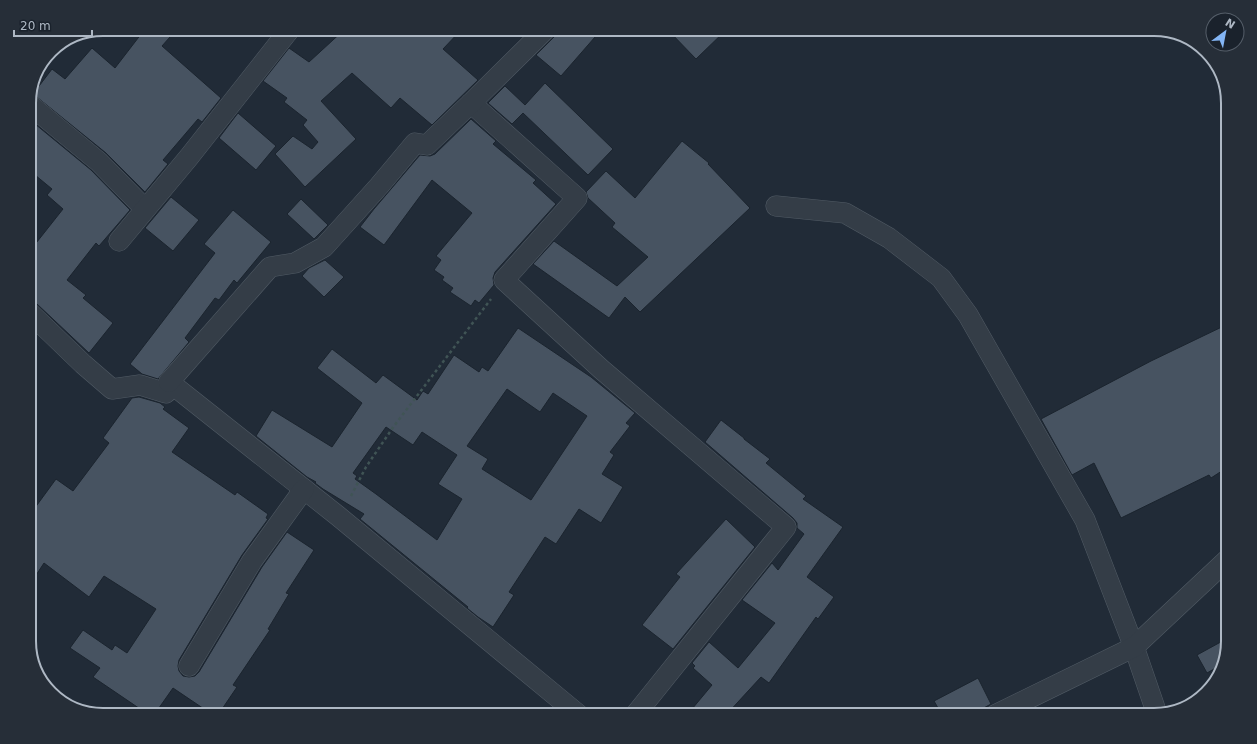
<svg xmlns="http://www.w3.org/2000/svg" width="1257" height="744" font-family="'DejaVu Sans',sans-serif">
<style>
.building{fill:#475361;stroke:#1b242e;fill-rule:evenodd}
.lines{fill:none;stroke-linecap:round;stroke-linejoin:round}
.street-casing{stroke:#515b65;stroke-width:21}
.path{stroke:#405455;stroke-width:2.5;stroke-dasharray:3 3;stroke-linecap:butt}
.street{stroke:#343d47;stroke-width:20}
.rim{fill:none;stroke:#aeb8c4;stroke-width:2}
</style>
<rect width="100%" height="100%" fill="#212b37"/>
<!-- building -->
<g class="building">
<path d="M 145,29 L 177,29 L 162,46 L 221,98 L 202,122 L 198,119 L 163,160 L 168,164 L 145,192 L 106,153 L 33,94 L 52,69 L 65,79 L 92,48 L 115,68 Z"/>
<path d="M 345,29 L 462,29 L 443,49 L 478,80 L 432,125 L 400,98 L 391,108 L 352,73 L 321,101 L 356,139 L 305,187 L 275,154 L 293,136 L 312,149 L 318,142 L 303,125 L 307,120 L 284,102 L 287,98 L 263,81 L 289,48 L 309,62 Z"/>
<path d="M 558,29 L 602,29 L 561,76 L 536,55 L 554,37 Z"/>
<path d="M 667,29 L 727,29 L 696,59 Z"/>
<path d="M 545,83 L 613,149 L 588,175 L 523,113 L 512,124 L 488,103 L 505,86 L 525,105 Z"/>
<path d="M 238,113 L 276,146 L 256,170 L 219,138 Z"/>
<path d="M 29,119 L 91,170 L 130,210 L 99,246 L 96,243 L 67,280 L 86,295 L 83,298 L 113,323 L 89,353 L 37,304 L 29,301 L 29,252 L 63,209 L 47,195 L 52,189 L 29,170 Z"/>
<path d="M 471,119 L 496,141 L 493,144 L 536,180 L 533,183 L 556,204 L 495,272 L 493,278 L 494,285 L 479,303 L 475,300 L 471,306 L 450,292 L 453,288 L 442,280 L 444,277 L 434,270 L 441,260 L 436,256 L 472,213 L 432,180 L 384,245 L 360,227 L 374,209 L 420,155 L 430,156 L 435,154 Z"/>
<path d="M 682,141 L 709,163 L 708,164 L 750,208 L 640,312 L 625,297 L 609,318 L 533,264 L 554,241 L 617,286 L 648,257 L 612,227 L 615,223 L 588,198 L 586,192 L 606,171 L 635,198 Z"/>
<path d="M 171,197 L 199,220 L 173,251 L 145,228 Z"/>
<path d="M 301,199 L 328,225 L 314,239 L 287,214 Z"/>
<path d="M 233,210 L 271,242 L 237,283 L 234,280 L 219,300 L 215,298 L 185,338 L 189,342 L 158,379 L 142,374 L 130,364 L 215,253 L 204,244 Z"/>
<path d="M 325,260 L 344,277 L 324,297 L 302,276 L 309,268 Z"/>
<path d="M 1228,324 L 1228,467 L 1211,478 L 1209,475 L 1121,518 L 1094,463 L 1072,475 L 1041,419 L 1151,361 Z"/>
<path d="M 518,328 L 591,377 L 635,413 L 626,423 L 630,426 L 610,452 L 614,455 L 602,474 L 623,487 L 601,523 L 579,509 L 556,544 L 545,537 L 509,592 L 514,595 L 493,627 L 478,617 L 467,608 L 468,607 L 360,519 L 364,514 L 323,489 L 315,483 L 316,482 L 307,477 L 256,436 L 272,410 L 332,447 L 362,403 L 317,368 L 332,349 L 376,383 L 383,375 L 417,400 L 423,391 L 428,394 L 454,355 L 479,372 L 482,367 L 488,371 ZM 507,389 L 540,412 L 553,393 L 587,416 L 531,500 L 482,469 L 488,459 L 467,446 ZM 386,427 L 413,445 L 422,432 L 457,455 L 438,484 L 462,499 L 437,540 L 376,494 L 355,479 L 357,476 L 353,473 Z"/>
<path d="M 139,397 L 160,403 L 165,407 L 163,409 L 189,428 L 172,452 L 235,495 L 237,492 L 268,514 L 266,518 L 268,519 L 242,555 L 179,660 L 178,666 L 179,671 L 183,676 L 189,677 L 195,676 L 199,672 L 262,567 L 287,532 L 314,550 L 286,593 L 289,594 L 268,629 L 270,630 L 233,685 L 237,687 L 218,715 L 213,715 L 173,688 L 154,715 L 149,715 L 93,677 L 100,668 L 70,648 L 83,630 L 112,650 L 115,645 L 127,653 L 156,609 L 104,576 L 89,597 L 44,563 L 29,586 L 29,516 L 56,479 L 73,491 L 109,443 L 103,438 L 132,398 Z"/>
<path d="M 721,420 L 744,438 L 744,439 L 770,459 L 766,463 L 806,496 L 803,499 L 843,527 L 807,577 L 834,597 L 818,619 L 816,617 L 769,683 L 761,677 L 726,715 L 687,715 L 712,685 L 693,668 L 695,666 L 692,663 L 709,642 L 738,668 L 775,623 L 742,600 L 772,563 L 778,570 L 804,534 L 797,528 L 797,523 L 793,518 L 705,442 Z"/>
<path d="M 726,519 L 755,547 L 673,649 L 642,625 L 680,577 L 676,574 Z"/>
<path d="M 1228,638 L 1221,665 L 1207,673 L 1197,655 Z"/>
<path d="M 978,678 L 991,704 L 971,715 L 942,715 L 934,701 Z"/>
</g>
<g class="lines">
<defs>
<g id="street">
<path d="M 471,103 L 577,198 L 504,280 L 601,369 L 786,527 L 635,715"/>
<path d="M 29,104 L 99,162 L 145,209"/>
<path d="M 776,206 L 845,213 L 889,238 L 941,278 L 968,315 L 1085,520 L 1134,647 L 1157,714"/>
<path d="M 119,241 L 189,157 L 290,29"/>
<path d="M 29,312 L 83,364 L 112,389 L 140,385 L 166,393 L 169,382 L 338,516 L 579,715"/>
<path d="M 169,382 L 270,267 L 295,263 L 324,247 L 379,186 L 415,143 L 427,145 L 471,103 L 546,29"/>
<path d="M 189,666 L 252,561 L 304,489"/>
<path d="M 995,715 L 1134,647 L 1228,559"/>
</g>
</defs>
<!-- street casing -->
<use href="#street" class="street-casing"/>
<!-- path -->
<path class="path" d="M 351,496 L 366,467 L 394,426 L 491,299"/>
<!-- street -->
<use href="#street" class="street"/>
</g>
<!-- crop -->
<path d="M0 0H1257V744H0ZM103 36H1154A67 67 0 0 1 1221 103V641A67 67 0 0 1 1154 708H103A67 67 0 0 1 36 641V103A67 67 0 0 1 103 36Z" fill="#262e38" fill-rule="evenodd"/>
<path class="rim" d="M103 36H1154A67 67 0 0 1 1221 103V641A67 67 0 0 1 1154 708H103A67 67 0 0 1 36 641V103A67 67 0 0 1 103 36Z"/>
<!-- north arrow -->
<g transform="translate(1225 32) rotate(32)"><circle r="19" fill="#1a222c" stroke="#555e69"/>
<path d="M0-3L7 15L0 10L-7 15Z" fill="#83b5f5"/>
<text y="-6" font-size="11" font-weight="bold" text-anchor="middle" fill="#aeb8c4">N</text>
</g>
<!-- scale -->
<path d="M14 30v6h78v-6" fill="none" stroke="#aeb8c4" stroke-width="2"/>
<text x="20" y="30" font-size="12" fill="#aeb8c4" stroke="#1a222c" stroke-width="3" paint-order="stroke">20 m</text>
</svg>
